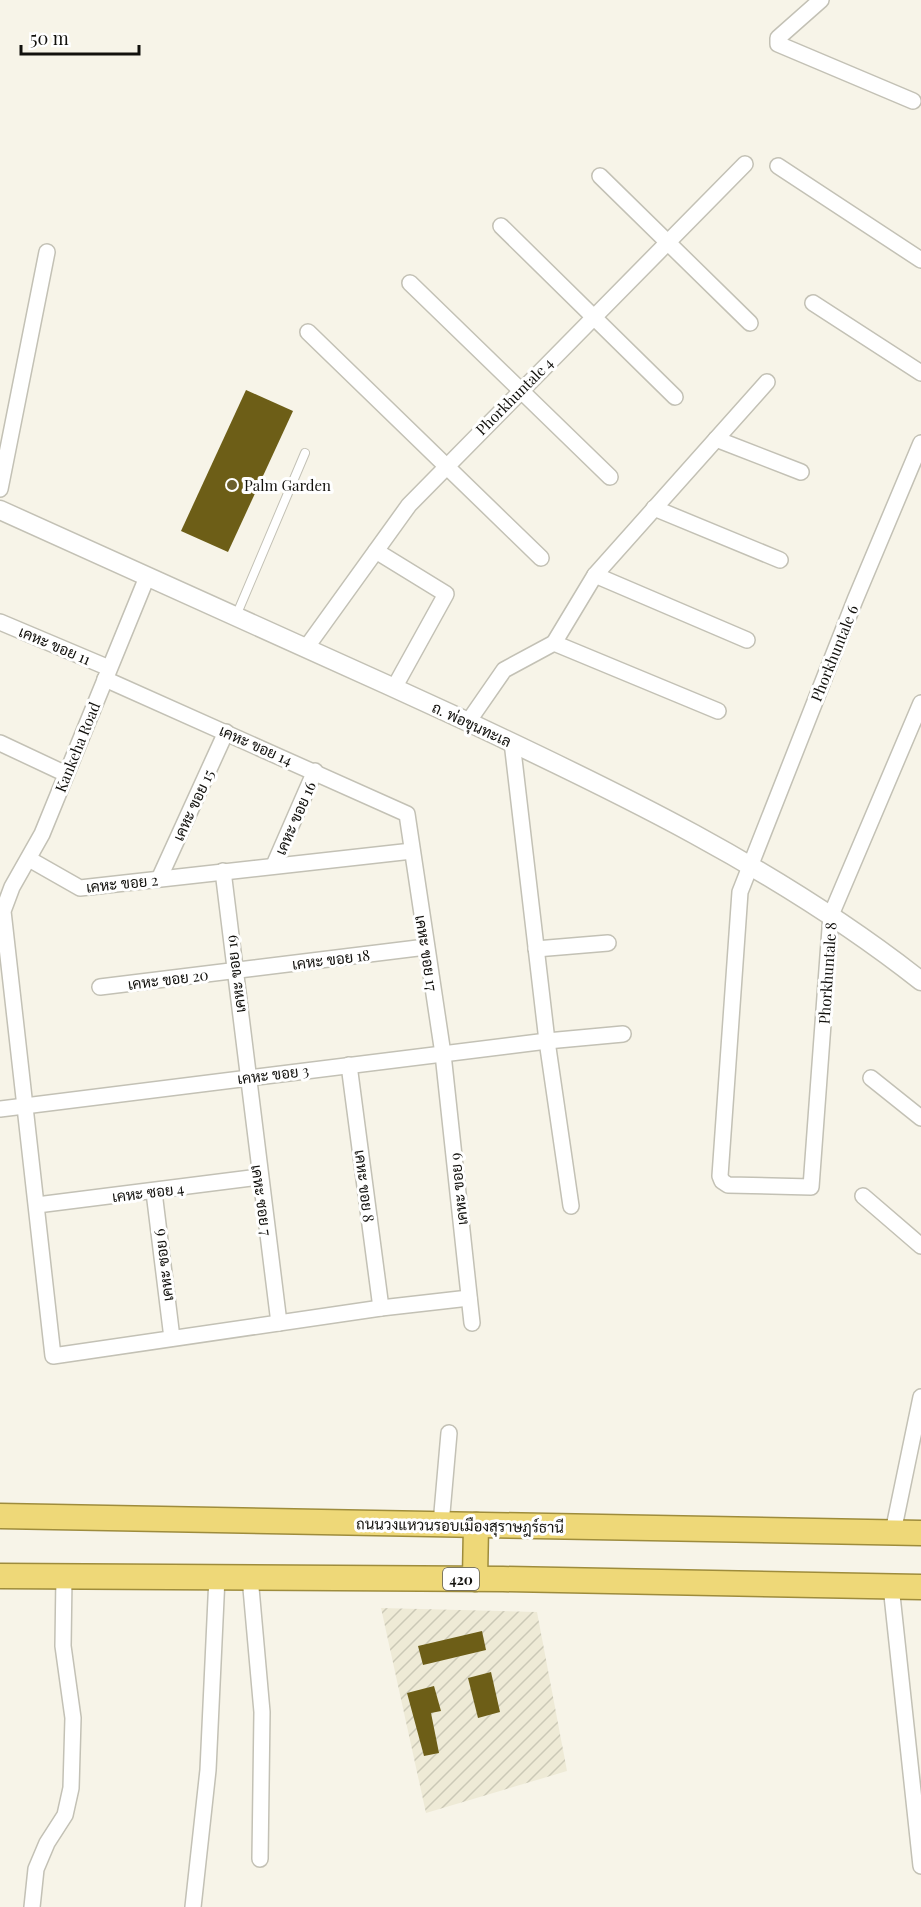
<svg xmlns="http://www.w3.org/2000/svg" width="921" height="1907" font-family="'Playfair Display',Sarabun,serif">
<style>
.industrial{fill:url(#industrial-furrows)}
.building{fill:#6d5e17}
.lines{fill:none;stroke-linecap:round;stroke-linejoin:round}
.service-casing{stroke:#c3c1b5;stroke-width:10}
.minor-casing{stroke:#c3c1b5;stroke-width:18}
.tertiary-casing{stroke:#c3c1b5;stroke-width:21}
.trunk-casing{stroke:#9e8c3c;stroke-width:27}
.service{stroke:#fff;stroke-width:8}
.minor{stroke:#fff;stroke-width:15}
.tertiary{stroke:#fff;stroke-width:18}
.trunk{stroke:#eed878;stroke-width:24}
.poi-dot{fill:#6c602d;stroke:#fff;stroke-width:2}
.labels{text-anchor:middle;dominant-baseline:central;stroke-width:6;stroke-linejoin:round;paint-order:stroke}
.shield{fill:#fff;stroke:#595856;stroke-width:1.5}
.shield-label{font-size:14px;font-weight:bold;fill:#12110d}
.street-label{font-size:15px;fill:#12110d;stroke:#fff}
.poi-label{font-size:15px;fill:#12110d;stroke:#fff;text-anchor:start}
</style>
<defs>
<pattern id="industrial-furrows" width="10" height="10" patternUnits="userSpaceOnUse" patternTransform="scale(1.5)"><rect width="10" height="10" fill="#eeead6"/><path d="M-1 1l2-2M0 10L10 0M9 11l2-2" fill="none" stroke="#cbc8b6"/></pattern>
</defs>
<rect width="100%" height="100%" fill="#f7f4e8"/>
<!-- industrial -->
<path class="industrial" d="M 381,1608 L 537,1612 L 567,1771 L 426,1813 Z"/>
<!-- building -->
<g class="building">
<path d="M 246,390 L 293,411 L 228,552 L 181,531 Z"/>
<path d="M 482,1631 L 486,1650 L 423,1665 L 418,1646 Z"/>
<path d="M 491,1672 L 500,1712 L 478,1718 L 468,1678 Z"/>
<path d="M 434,1686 L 441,1711 L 431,1713 L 439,1753 L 424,1756 L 407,1693 Z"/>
</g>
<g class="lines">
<defs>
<path id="service" d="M 236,616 L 305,453"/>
<g id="minor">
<path d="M 821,0 L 778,38 L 778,44 L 913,101"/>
<path d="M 778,166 L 921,260"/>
<path d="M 600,176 L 750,323"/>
<path d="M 501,226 L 675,397"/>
<path d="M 410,283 L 610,477"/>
<path d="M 813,303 L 921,373"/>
<path d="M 308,332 L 541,558"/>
<path d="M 716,439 L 801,472"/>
<path d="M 921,443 L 855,600 L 740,892 L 720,1176 L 722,1181 L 728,1185 L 811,1187 L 831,915 L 921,703"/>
<path d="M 0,489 L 47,252"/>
<path d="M 654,508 L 780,560"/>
<path d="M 376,551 L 446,594 L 394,688"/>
<path d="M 595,575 L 747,640"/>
<path d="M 147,577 L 42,834 L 12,887 L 3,911 L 53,1356 L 381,1308 L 469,1298"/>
<path d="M 0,622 L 109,668"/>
<path d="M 554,643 L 718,711"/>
<path d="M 306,648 L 409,505 L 745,164"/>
<path d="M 105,679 L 407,814 L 443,1054 L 472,1323"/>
<path d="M 468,722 L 504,670 L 554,643 L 595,575 L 767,382"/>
<path d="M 512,742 L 547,1041 L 571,1206"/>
<path d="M 0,743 L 66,774"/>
<path d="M 29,859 L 80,888 L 412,851"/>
<path d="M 274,865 L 315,771"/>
<path d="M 223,871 L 279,1323"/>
<path d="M 159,879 L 226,732"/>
<path d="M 536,949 L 608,943"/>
<path d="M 100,987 L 426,947"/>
<path d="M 349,1065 L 381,1308"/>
<path d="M 871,1078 L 921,1118"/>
<path d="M 0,1109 L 547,1041 L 623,1034"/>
<path d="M 154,1192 L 172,1338"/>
<path d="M 863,1196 L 921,1246"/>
<path d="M 37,1205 L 259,1177"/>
<path d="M 441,1524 L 449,1433"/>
<path d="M 893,1532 L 921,1397"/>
<path d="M 250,1577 L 262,1712 L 260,1859"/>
<path d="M 891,1586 L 921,1866"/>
<path d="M 32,1907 L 36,1869 L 47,1843 L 65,1815 L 71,1788 L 73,1718 L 63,1646 L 64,1577"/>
<path d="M 193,1907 L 208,1770 L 217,1577"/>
</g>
<path id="tertiary" d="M 0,510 C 150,578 301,645 451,714 C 614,790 779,869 921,981"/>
<g id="trunk">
<path d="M 0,1516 L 921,1533"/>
<path d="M 0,1576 L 503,1579 L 921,1587"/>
<path d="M 475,1579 L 476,1525"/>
</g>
</defs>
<!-- service casing -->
<use href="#service" class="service-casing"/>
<!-- minor casing -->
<use href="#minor" class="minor-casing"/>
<!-- tertiary casing -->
<use href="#tertiary" class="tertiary-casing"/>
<!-- trunk casing -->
<use href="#trunk" class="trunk-casing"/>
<!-- service -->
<use href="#service" class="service"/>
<!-- minor -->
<use href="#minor" class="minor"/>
<!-- tertiary -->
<use href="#tertiary" class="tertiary"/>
<!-- trunk -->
<use href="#trunk" class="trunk"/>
</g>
<!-- markers -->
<circle class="poi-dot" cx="232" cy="485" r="6"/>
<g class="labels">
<!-- shield labels -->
<rect class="shield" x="443" y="1568" width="36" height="22" rx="4.5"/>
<g class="shield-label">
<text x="461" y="1579">420</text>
</g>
<!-- street labels -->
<g class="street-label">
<text transform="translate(514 396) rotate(-45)">Phorkhuntale 4</text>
<text transform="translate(55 645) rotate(23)">เคหะ ขอย 11</text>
<text transform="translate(834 653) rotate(-68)">Phorkhuntale 6</text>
<text transform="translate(472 724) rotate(25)">ถ. พ่อขุนทะเล</text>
<text transform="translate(256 745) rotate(24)">เคหะ ขอย 14</text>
<text transform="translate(77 747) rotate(-68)">Kankeha Road</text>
<text transform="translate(193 805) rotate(-65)">เคหะ ขอย 15</text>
<text transform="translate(295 818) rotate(-66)">เคหะ ขอย 16</text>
<text transform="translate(122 883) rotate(-6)">เคหะ ขอย 2</text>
<text transform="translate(427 953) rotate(81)">เคหะ ขอย 17</text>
<text transform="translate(331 959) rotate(-7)">เคหะ ขอย 18</text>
<text transform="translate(827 973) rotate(-86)">Phorkhuntale 8</text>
<text transform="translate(235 974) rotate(-97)">เคหะ ขอย 19</text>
<text transform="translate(168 979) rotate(-7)">เคหะ ขอย 20</text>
<text transform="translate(273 1074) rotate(-7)">เคหะ ขอย 3</text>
<text transform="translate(365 1186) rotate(83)">เคหะ ขอย 8</text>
<text transform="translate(458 1189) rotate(-96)">เคหะ ขอย 9</text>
<text transform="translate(148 1192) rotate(-7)">เคหะ ซอย 4</text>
<text transform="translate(262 1200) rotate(82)">เคหะ ซอย 7</text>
<text transform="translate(163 1265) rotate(-97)">เคหะ ซอย 6</text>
<text transform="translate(460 1525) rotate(1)">ถนนวงแหวนรอบเมืองสุราษฎร์ธานี</text>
</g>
<!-- poi labels -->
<g class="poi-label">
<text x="244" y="485">Palm Garden</text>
</g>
</g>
<!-- scale -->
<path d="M21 45v9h118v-9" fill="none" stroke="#12110d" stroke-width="3"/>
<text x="30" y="45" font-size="18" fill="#12110d" stroke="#ffffff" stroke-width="4.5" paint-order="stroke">50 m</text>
</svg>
